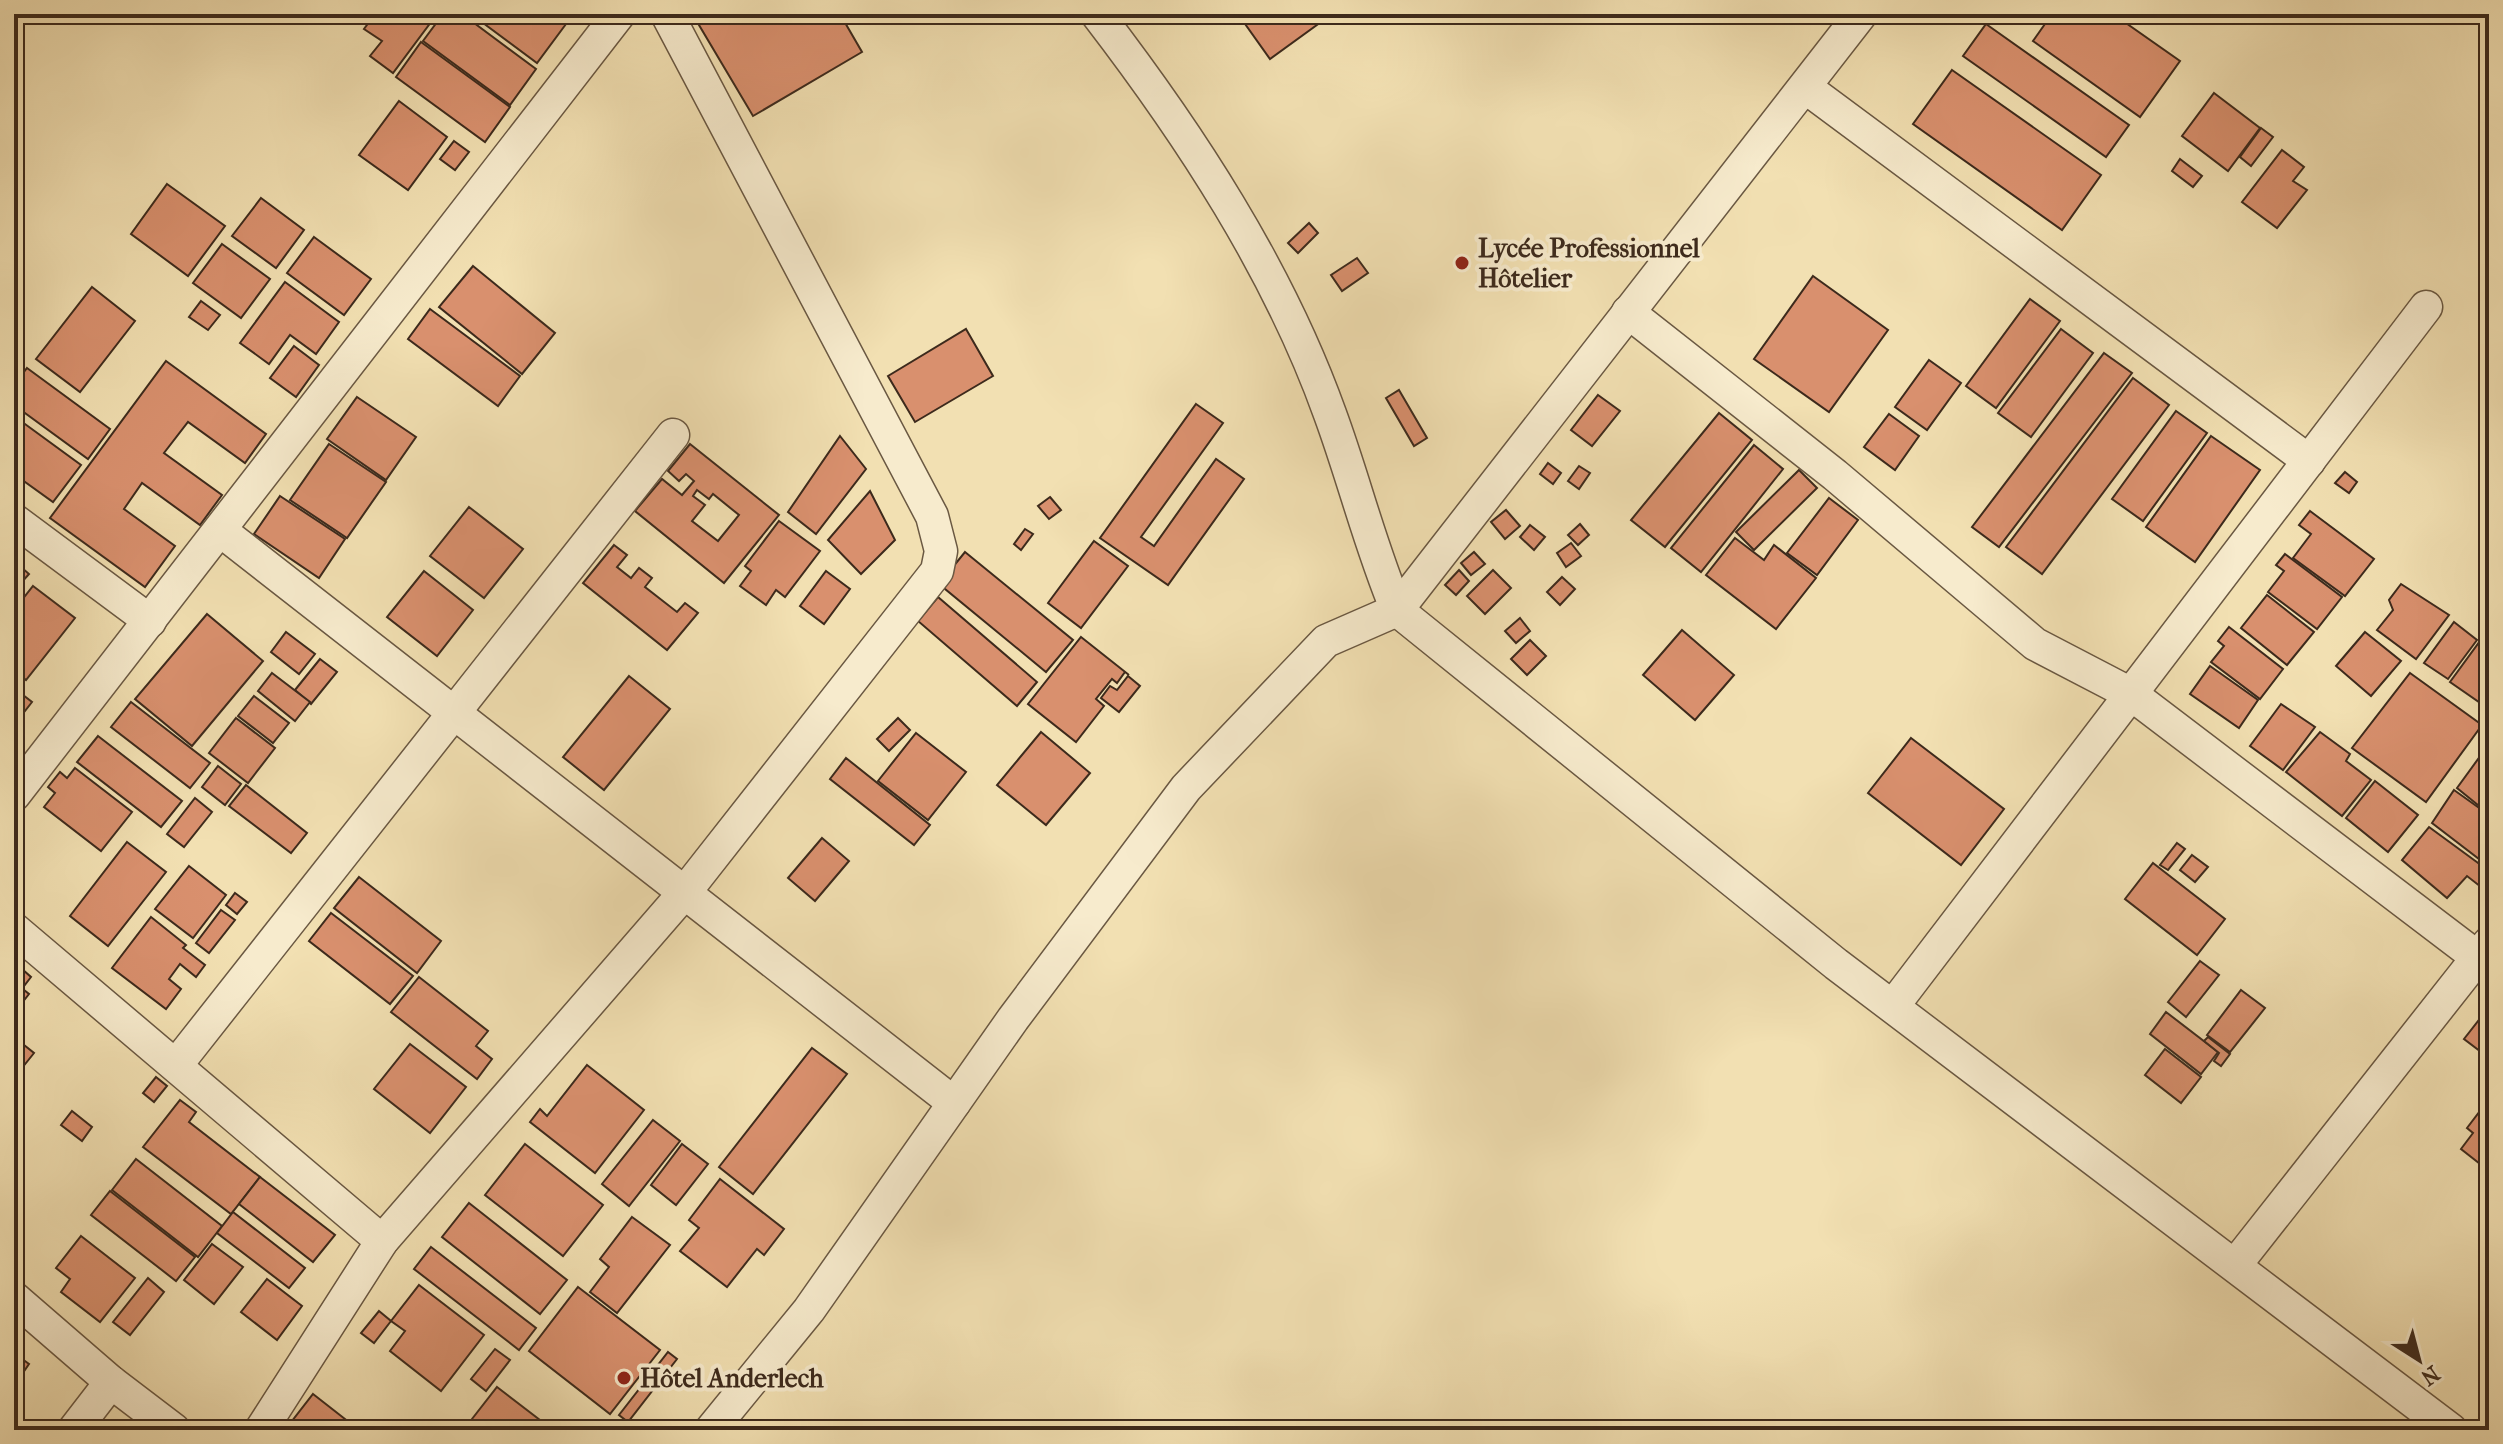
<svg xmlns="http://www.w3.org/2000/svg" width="2503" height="1444" font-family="'IM FELL French Canon',serif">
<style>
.building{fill:#d9906e;stroke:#3d2a1c;stroke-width:2;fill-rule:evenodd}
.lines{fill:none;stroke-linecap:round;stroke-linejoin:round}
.minor-casing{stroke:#6a5842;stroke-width:35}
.minor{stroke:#f7ebcd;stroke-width:32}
.poi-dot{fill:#8f2418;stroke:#f7ebcd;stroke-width:3}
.labels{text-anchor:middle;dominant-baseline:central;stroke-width:8;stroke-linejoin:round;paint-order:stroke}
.poi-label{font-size:26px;font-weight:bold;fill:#3d2a1c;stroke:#f7ebcd;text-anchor:start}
</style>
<rect width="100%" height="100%" fill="#f2e0b2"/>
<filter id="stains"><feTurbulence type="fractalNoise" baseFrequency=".0025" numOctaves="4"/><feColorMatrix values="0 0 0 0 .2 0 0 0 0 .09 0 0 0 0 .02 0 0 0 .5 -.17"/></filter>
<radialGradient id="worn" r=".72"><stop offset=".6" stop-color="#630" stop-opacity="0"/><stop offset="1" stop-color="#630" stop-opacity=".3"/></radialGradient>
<!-- building -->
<g class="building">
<path d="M 375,14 L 437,14 L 393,73 L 370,56 L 382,41 L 364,29 Z"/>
<path d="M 443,14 L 462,14 L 536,69 L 510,105 L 423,41 Z"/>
<path d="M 471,14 L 553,14 L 566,24 L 537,63 Z"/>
<path d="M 717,14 L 840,14 L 862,52 L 753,116 L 699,25 Z"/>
<path d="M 1238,14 L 1332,14 L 1270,59 Z"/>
<path d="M 2052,14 L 2113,14 L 2180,61 L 2140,117 L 2033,41 Z"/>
<path d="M 1986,24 L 2129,125 L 2106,157 L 1963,56 Z"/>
<path d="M 421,42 L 510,107 L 485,142 L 396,77 Z"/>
<path d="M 1952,70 L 2101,175 L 2062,230 L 1913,124 Z"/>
<path d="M 2214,93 L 2260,128 L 2228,171 L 2182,136 Z"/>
<path d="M 399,101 L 447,137 L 408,190 L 359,155 Z"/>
<path d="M 2261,128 L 2273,137 L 2251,166 L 2240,157 Z"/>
<path d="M 454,141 L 469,152 L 455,170 L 440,159 Z"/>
<path d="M 2282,150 L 2304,167 L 2293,181 L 2307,190 L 2277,228 L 2242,202 Z"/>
<path d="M 2180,159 L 2202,176 L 2193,187 L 2172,171 Z"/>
<path d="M 167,184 L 225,226 L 188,276 L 131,234 Z"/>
<path d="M 261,198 L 304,230 L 276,268 L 232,236 Z"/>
<path d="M 1309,223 L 1318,233 L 1298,253 L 1288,243 Z"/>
<path d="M 314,237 L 371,279 L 344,315 L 287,273 Z"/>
<path d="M 222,244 L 270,279 L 241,318 L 193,283 Z"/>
<path d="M 1357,258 L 1368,273 L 1342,291 L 1331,275 Z"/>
<path d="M 473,266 L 555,333 L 522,374 L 439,307 Z"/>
<path d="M 1813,276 L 1888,330 L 1829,412 L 1754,359 Z"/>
<path d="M 285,282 L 339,322 L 316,354 L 290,335 L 269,364 L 240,343 Z"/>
<path d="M 92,287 L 135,321 L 80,392 L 36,359 Z"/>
<path d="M 2030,299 L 2060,321 L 1996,408 L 1966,386 Z"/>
<path d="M 201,301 L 220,315 L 208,330 L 189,317 Z"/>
<path d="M 430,309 L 520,376 L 498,406 L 408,339 Z"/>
<path d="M 966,329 L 993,376 L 915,422 L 888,376 Z"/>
<path d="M 2061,329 L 2093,353 L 2031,437 L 1998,413 Z"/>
<path d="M 294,346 L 319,365 L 296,397 L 270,378 Z"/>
<path d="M 2104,353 L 2132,373 L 1999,547 L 1972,527 Z"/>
<path d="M 1929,360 L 1961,383 L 1927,430 L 1895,407 Z"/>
<path d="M 166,361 L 266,434 L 245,463 L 188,422 L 164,453 L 222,495 L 200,525 L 142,483 L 124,509 L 175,546 L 145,587 L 50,518 Z"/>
<path d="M 27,368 L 110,429 L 88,459 L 14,405 L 14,385 Z"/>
<path d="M 2133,378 L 2169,405 L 2042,574 L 2006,547 Z"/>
<path d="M 1399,390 L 1427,438 L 1414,446 L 1386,398 Z"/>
<path d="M 1598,395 L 1620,411 L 1592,446 L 1571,430 Z"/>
<path d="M 357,397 L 416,437 L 386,480 L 327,439 Z"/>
<path d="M 1196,404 L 1223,423 L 1141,537 L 1154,546 L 1216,459 L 1244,479 L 1168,585 L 1100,538 Z"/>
<path d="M 2176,411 L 2207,433 L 2143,521 L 2112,499 Z"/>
<path d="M 1719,413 L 1752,440 L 1665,547 L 1631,520 Z"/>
<path d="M 1889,414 L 1919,436 L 1895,470 L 1864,447 Z"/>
<path d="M 14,416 L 81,465 L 53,502 L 14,474 Z"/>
<path d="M 840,436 L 866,469 L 816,534 L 788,512 Z"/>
<path d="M 2211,436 L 2260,470 L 2195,562 L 2146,527 Z"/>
<path d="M 329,444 L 386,482 L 347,538 L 290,500 Z"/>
<path d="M 690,444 L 779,515 L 724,583 L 635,511 L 662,479 L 682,495 L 694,481 L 686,474 L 679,481 L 668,471 ZM 697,490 L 709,499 L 713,494 L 739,515 L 718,541 L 692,521 L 705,505 L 693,496 Z"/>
<path d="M 1754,445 L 1783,469 L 1701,572 L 1671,548 Z"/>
<path d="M 1548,463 L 1561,473 L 1553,484 L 1540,474 Z"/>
<path d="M 1579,466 L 1590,473 L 1579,489 L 1568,481 Z"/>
<path d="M 1799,470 L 1817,488 L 1754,550 L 1736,532 Z"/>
<path d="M 2345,472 L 2357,482 L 2349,493 L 2335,483 Z"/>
<path d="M 870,491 L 895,540 L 861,574 L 828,540 Z"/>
<path d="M 280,496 L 345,539 L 319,578 L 254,534 Z"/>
<path d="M 1050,497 L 1061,510 L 1049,519 L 1038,506 Z"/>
<path d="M 1829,498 L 1858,520 L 1817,575 L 1787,553 Z"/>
<path d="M 469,507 L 523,549 L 484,598 L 430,556 Z"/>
<path d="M 1506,510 L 1520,526 L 1505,539 L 1491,522 Z"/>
<path d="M 2310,511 L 2374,559 L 2345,596 L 2293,558 L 2311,534 L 2299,525 Z"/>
<path d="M 779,521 L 820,551 L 785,597 L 776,590 L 766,605 L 740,586 L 751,571 L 745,566 Z"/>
<path d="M 1580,524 L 1589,535 L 1578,545 L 1568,535 Z"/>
<path d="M 1530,525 L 1545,537 L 1534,550 L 1520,537 Z"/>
<path d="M 1025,529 L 1033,534 L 1021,550 L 1014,544 Z"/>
<path d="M 1735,538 L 1764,560 L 1774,545 L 1816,578 L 1776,629 L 1706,575 Z"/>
<path d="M 1094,541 L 1128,566 L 1081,628 L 1048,603 Z"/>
<path d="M 1571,543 L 1581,556 L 1566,567 L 1557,553 Z"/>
<path d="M 614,545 L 627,555 L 617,567 L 631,578 L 639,568 L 652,578 L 645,587 L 677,612 L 685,603 L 698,613 L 667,650 L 583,583 Z"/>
<path d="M 965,552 L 1073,640 L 1046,672 L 939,584 Z"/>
<path d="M 1474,552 L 1485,564 L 1471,575 L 1461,563 Z"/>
<path d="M 2285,554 L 2342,597 L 2317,629 L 2268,592 L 2284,571 L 2276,565 Z"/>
<path d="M 21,567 L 29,574 L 22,582 L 14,576 Z"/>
<path d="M 1459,570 L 1469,581 L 1456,595 L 1445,585 Z"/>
<path d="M 1493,570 L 1511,588 L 1485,614 L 1467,596 Z"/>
<path d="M 424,571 L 473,610 L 437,656 L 387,617 Z"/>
<path d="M 826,571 L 850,589 L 824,624 L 800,606 Z"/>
<path d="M 1562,577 L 1575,589 L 1560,605 L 1547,592 Z"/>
<path d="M 2401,584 L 2449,615 L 2416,659 L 2377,630 L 2393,610 L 2389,600 Z"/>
<path d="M 33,586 L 75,618 L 26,680 L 14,670 L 14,610 Z"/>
<path d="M 2267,595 L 2314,632 L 2287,665 L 2241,628 Z"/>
<path d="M 938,597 L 1037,682 L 1017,706 L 918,621 Z"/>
<path d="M 207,614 L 263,661 L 192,746 L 135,699 Z"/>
<path d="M 1520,618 L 1530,631 L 1516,643 L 1505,631 Z"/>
<path d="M 2454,622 L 2477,640 L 2448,679 L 2424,663 Z"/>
<path d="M 2229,627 L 2283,669 L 2260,699 L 2211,662 L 2224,646 L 2218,641 Z"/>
<path d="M 1682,630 L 1734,675 L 1695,720 L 1643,675 Z"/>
<path d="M 286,632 L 315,654 L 299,674 L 271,652 Z"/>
<path d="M 2365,632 L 2401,661 L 2371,696 L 2336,666 Z"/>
<path d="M 1081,637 L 1129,675 L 1125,672 L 1117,683 L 1112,679 L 1096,699 L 1104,706 L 1076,742 L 1028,704 Z"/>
<path d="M 1530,640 L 1546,656 L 1527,675 L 1511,659 Z"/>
<path d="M 2480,641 L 2489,648 L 2489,709 L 2450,682 Z"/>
<path d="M 320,659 L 337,672 L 311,704 L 295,690 Z"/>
<path d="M 2210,666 L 2258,700 L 2239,728 L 2190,694 Z"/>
<path d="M 272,673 L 310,702 L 295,721 L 258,691 Z"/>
<path d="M 2410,673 L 2482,725 L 2426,802 L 2352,748 Z"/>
<path d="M 629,676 L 670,709 L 604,790 L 563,757 Z"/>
<path d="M 1128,676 L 1140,686 L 1119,712 L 1101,698 L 1110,686 L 1117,690 Z"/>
<path d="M 14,688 L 32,702 L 14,725 Z"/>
<path d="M 254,696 L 289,723 L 273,743 L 238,716 Z"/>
<path d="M 131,702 L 210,763 L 190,788 L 111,727 Z"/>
<path d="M 2281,704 L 2315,727 L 2283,770 L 2250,746 Z"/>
<path d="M 236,718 L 275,748 L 248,783 L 209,753 Z"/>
<path d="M 898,718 L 910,730 L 889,751 L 877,739 Z"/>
<path d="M 1041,732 L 1090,773 L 1046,825 L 997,785 Z"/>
<path d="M 2320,732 L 2350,754 L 2346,761 L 2371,780 L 2342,816 L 2286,772 Z"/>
<path d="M 916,733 L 966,772 L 928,820 L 878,781 Z"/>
<path d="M 98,736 L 182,801 L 161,827 L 77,762 Z"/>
<path d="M 1911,738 L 2004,809 L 1961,865 L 1868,793 Z"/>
<path d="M 2481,755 L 2489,761 L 2489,814 L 2457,788 Z"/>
<path d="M 846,758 L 930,825 L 914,845 L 830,779 Z"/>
<path d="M 218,766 L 241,784 L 225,805 L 202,787 Z"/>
<path d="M 75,768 L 132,812 L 101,851 L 44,807 L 55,793 L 48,787 L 60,772 L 67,778 Z"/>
<path d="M 2375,781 L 2418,815 L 2388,852 L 2346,818 Z"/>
<path d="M 246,785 L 307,833 L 291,853 L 229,806 Z"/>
<path d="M 2454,790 L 2489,815 L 2489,844 L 2479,859 L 2432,823 Z"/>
<path d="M 195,798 L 212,812 L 184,847 L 167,834 Z"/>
<path d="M 2429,827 L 2489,871 L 2489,878 L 2481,887 L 2467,876 L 2447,898 L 2402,860 Z"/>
<path d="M 822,838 L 849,861 L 815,901 L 788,878 Z"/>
<path d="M 127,842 L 166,872 L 108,946 L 70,916 Z"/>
<path d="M 2177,843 L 2185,849 L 2168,870 L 2160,865 Z"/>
<path d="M 2192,855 L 2208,867 L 2195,882 L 2180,870 Z"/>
<path d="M 2153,863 L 2225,919 L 2197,955 L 2125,899 Z"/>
<path d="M 189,866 L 226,895 L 193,938 L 155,909 Z"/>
<path d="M 359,877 L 441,941 L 417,973 L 334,908 Z"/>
<path d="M 235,893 L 247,902 L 237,914 L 226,905 Z"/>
<path d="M 221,910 L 235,920 L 209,953 L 196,943 Z"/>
<path d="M 331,913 L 413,976 L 390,1004 L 309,941 Z"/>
<path d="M 151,917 L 186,945 L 183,948 L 205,965 L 196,977 L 180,964 L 169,979 L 181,989 L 166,1009 L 112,968 Z"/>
<path d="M 2200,961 L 2219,975 L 2186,1017 L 2168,1002 Z"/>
<path d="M 22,969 L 31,977 L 24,986 L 15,979 Z"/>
<path d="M 419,977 L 488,1031 L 476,1046 L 492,1059 L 477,1079 L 391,1012 Z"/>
<path d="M 14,982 L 29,994 L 14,1013 Z"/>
<path d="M 2241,990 L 2265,1008 L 2230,1052 L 2207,1035 Z"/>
<path d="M 2489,1007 L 2489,1058 L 2464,1039 Z"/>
<path d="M 2166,1012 L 2218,1052 L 2201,1074 L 2150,1034 Z"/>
<path d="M 14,1037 L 34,1053 L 14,1078 Z"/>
<path d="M 2208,1037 L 2230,1054 L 2221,1066 L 2214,1061 L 2219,1053 L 2204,1041 Z"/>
<path d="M 410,1044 L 466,1087 L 430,1133 L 374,1089 Z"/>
<path d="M 812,1048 L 847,1074 L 753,1194 L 719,1167 Z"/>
<path d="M 2165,1049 L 2201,1077 L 2181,1103 L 2145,1075 Z"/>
<path d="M 587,1065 L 644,1110 L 595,1173 L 530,1122 L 540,1109 L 547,1116 Z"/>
<path d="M 156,1077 L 167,1086 L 154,1102 L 143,1093 Z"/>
<path d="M 180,1100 L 196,1112 L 189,1122 L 260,1177 L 231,1214 L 143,1147 Z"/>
<path d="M 72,1111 L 92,1127 L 82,1141 L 61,1125 Z"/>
<path d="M 2480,1111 L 2486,1116 L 2489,1112 L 2489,1171 L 2461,1149 L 2473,1133 L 2467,1128 Z"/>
<path d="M 653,1120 L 680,1141 L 629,1206 L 602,1184 Z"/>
<path d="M 525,1144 L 603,1205 L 563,1256 L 485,1195 Z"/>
<path d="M 682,1144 L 708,1164 L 676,1205 L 651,1185 Z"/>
<path d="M 136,1159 L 222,1226 L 198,1257 L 112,1190 Z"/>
<path d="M 260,1177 L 335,1235 L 313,1262 L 239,1204 Z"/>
<path d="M 720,1179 L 784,1229 L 764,1255 L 757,1249 L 727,1287 L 680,1251 L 699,1228 L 689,1220 Z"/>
<path d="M 110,1191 L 195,1257 L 176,1281 L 91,1215 Z"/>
<path d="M 469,1203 L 567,1280 L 540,1314 L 442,1237 Z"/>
<path d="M 233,1212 L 305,1268 L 289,1288 L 217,1233 Z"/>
<path d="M 632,1217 L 670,1245 L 617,1313 L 590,1292 L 609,1267 L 600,1259 Z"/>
<path d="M 81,1236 L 135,1278 L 100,1322 L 61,1292 L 70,1279 L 56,1268 Z"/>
<path d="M 212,1244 L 243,1267 L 214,1304 L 184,1280 Z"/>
<path d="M 431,1247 L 536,1328 L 519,1350 L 414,1269 Z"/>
<path d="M 148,1278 L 164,1292 L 130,1335 L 113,1322 Z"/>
<path d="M 267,1279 L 302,1306 L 277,1340 L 241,1312 Z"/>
<path d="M 419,1285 L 484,1335 L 441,1391 L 390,1351 L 405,1331 L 391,1321 Z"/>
<path d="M 578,1287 L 660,1350 L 610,1414 L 529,1351 Z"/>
<path d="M 379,1311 L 391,1321 L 374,1343 L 361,1333 Z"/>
<path d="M 495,1349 L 510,1360 L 486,1391 L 471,1379 Z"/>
<path d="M 668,1352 L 677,1359 L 628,1422 L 619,1415 Z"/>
<path d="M 14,1353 L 29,1364 L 14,1386 Z"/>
<path d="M 497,1387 L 553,1430 L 486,1430 L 472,1419 Z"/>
<path d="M 313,1394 L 359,1430 L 285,1430 Z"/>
</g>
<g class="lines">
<defs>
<g id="minor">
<path d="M 1097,14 C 1190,135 1278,269 1330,414 C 1354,479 1370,546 1397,610 L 1836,964 L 2451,1430"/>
<path d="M 1805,87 L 2309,461"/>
<path d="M 1628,312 L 1835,475 L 2035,644 L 2131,694 L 2477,957"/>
<path d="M 14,520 L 150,621"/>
<path d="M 221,531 L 954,1103"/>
<path d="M 14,795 L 619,14"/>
<path d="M 14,929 L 382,1241"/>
<path d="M 1893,1006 L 2426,307"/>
<path d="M 177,1064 L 673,435"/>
<path d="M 2236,1264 L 2489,943"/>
<path d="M 14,1298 L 111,1382 L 174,1430"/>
<path d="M 74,1430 L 111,1382"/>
<path d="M 261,1430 L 382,1241 L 685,892 L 937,571 L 941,551 L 932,516 L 667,14"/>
<path d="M 711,1430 L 809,1310 L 1013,1019 L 1186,788 L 1326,641 L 1397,610 L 1861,14"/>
</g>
</defs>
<!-- minor casing -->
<use href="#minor" class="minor-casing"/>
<!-- minor -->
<use href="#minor" class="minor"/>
</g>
<!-- markers -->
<g class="poi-dot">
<circle cx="1462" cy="263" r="8"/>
<circle cx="624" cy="1378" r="8"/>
</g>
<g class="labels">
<!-- poi labels -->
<g class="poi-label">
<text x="1478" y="248">Lycée Professionnel<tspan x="1478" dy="30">Hôtelier</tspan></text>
<text x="640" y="1378">Hôtel Anderlech</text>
</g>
</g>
<!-- margin -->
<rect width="2503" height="1444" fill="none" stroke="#f2e0b2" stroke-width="48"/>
<rect x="16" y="16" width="2471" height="1412" fill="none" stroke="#3d2a1c" stroke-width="4"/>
<rect x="24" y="24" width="2455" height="1396" fill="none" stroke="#3d2a1c" stroke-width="2"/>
<!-- north arrow -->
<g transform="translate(2419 1360) rotate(144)" stroke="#f7ebcd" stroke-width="6" paint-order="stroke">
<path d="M0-6L14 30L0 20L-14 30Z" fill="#3d2a1c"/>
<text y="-12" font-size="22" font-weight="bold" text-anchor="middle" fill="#3d2a1c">N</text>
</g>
<rect width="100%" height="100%" filter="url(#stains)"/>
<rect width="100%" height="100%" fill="url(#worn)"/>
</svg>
